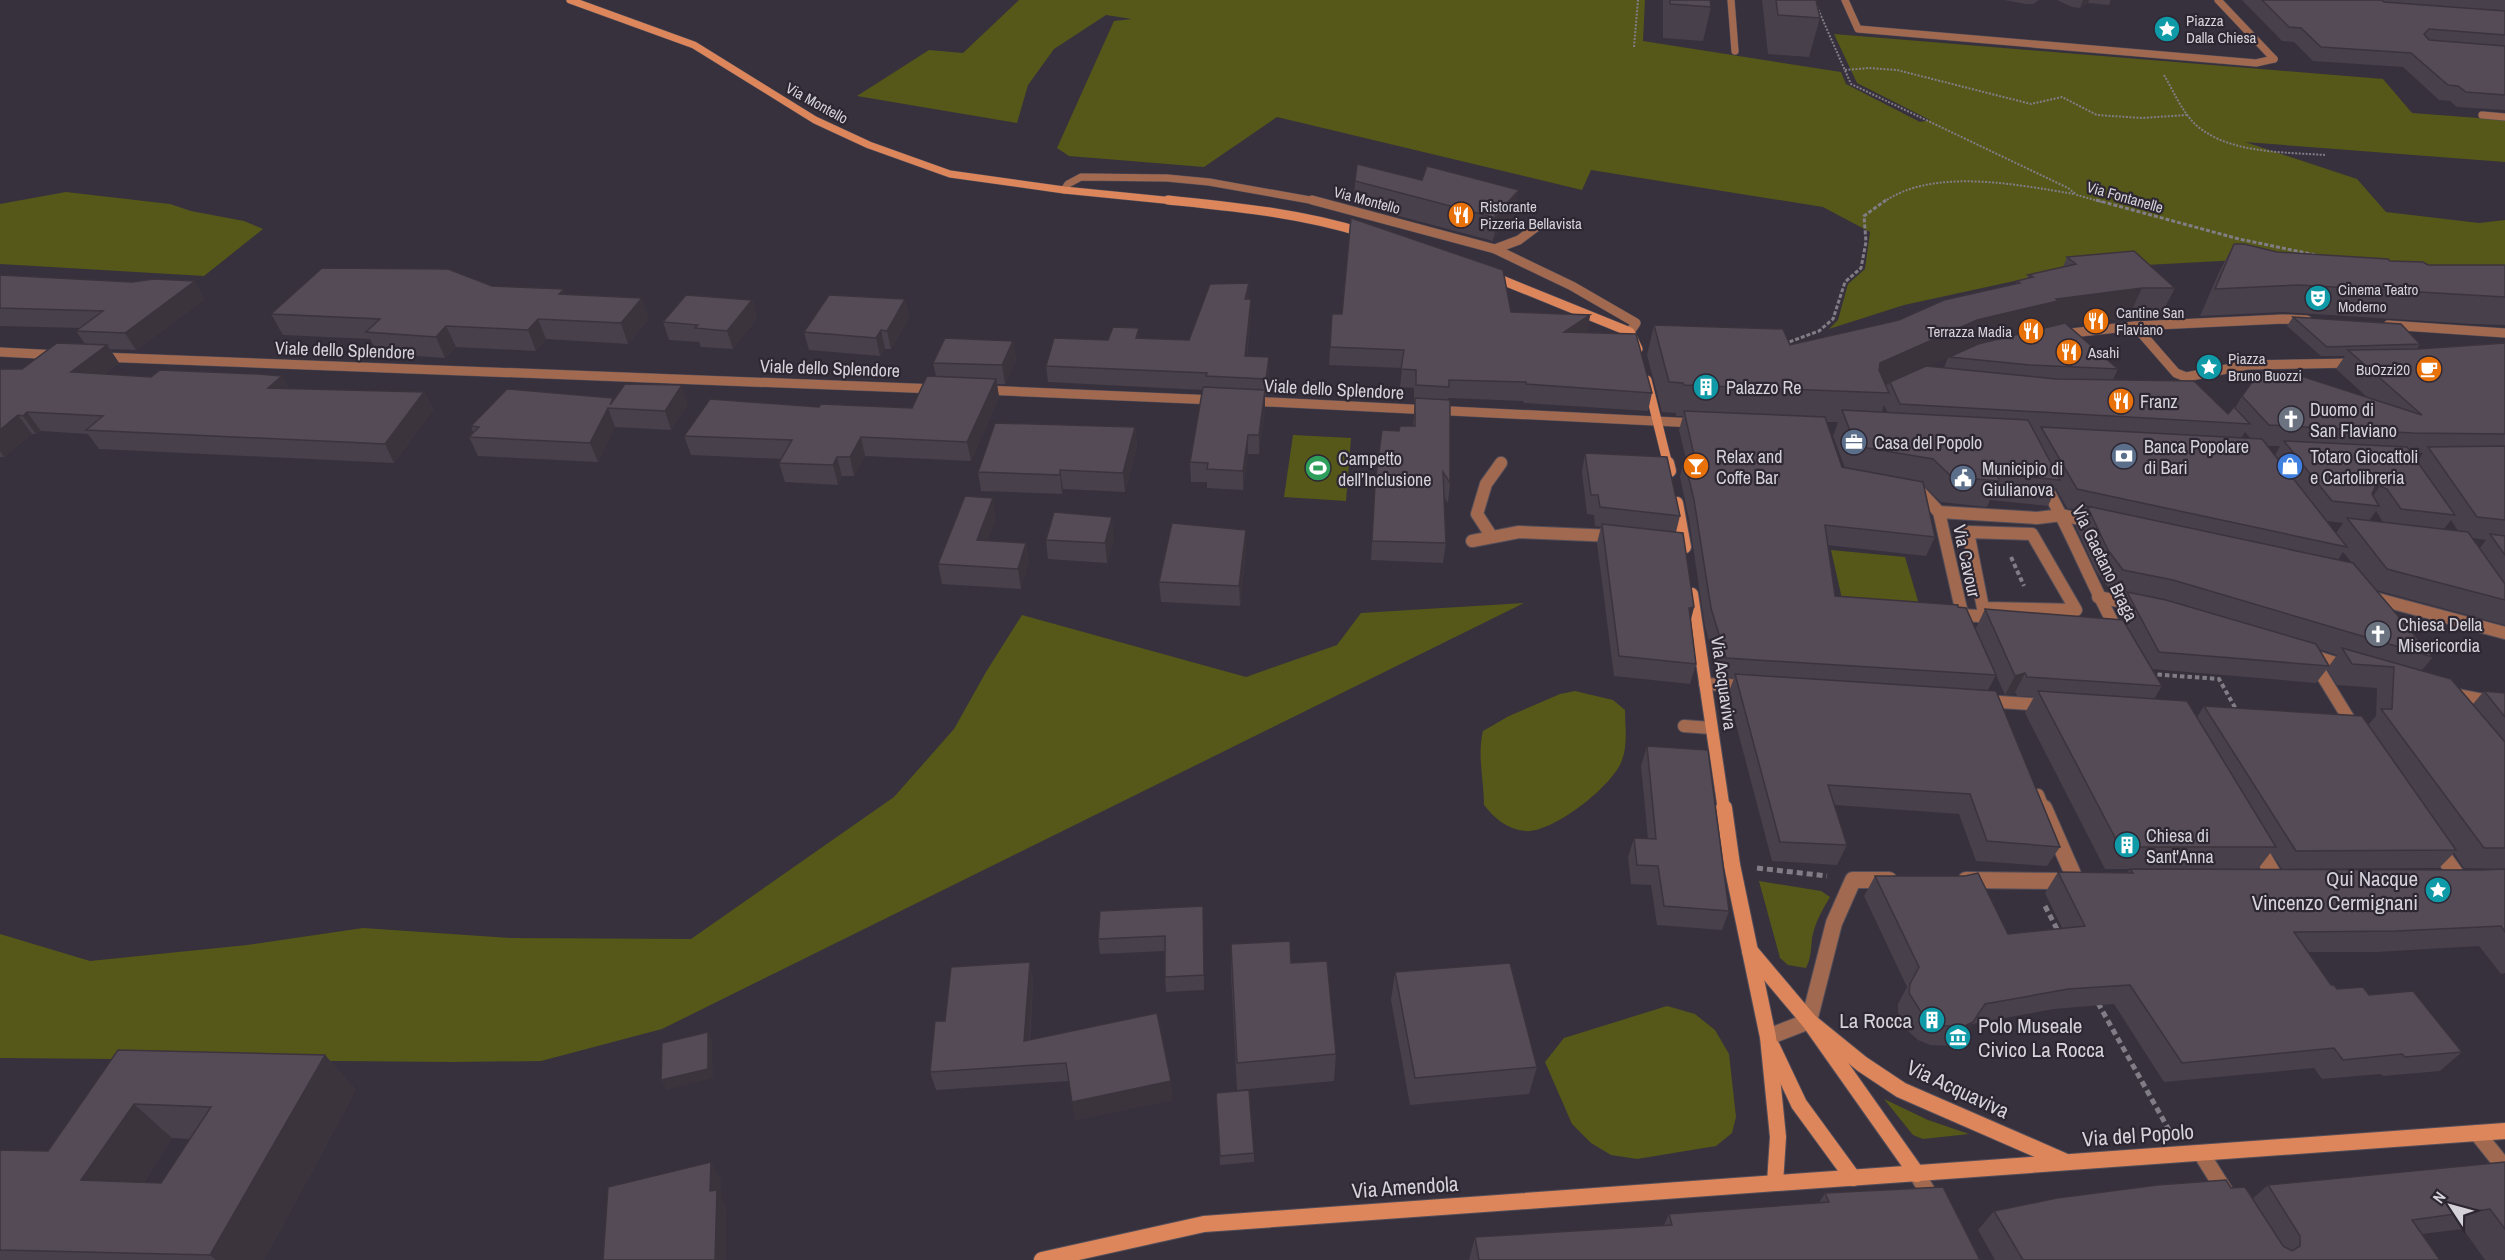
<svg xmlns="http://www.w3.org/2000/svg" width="2505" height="1260" font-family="'Archivo Narrow',sans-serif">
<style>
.green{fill:#555818}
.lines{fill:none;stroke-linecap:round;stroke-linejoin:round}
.lane-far3-casing{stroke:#534e59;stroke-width:8}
.lane-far2-casing{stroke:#534e59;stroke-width:10}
.lane-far1-casing{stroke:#534e59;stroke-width:14}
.lane-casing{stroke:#534e59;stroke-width:18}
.street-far3-casing{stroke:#534e59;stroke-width:8}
.street-far2-casing{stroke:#534e59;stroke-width:10}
.street-far1-casing{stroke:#534e59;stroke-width:14}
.street-casing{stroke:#534e59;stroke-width:18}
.secondary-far3-casing{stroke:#534e59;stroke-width:8}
.secondary-far2-casing{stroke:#534e59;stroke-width:10}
.secondary-far1-casing{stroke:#534e59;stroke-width:14}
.secondary-casing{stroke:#534e59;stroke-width:18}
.path-far3{stroke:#817d86;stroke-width:2;stroke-dasharray:2 1.5;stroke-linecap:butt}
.path-far2{stroke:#817d86;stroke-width:3;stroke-dasharray:4 2;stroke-linecap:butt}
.path-far1{stroke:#817d86;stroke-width:4;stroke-dasharray:4.5 3;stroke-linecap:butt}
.path{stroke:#817d86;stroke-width:5;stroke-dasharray:6 4;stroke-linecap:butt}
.lane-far3{stroke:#a1694f;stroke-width:7}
.lane-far2{stroke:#a1694f;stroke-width:9}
.lane-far1{stroke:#a1694f;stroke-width:12}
.lane{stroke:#a1694f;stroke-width:16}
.street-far3{stroke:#a1694f;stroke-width:7}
.street-far2{stroke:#a1694f;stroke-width:9}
.street-far1{stroke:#a1694f;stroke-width:12}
.street{stroke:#a1694f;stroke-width:16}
.secondary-far3{stroke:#dd865b;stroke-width:7}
.secondary-far2{stroke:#dd865b;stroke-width:9}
.secondary-far1{stroke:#dd865b;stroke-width:12}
.secondary{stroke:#dd865b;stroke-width:16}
.wall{fill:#48404b;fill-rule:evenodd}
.shaded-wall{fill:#3b343d}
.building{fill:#544b57;stroke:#3b343d;stroke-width:1.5;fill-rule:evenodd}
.labels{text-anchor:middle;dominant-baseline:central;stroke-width:4.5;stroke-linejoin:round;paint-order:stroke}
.far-poi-label{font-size:15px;fill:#d5d2d9;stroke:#2d2733;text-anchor:start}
.far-street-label{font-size:15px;fill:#d5d2d9;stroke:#2d2733}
.street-label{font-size:18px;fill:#d5d2d9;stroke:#2d2733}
.poi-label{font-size:18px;fill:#d5d2d9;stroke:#2d2733;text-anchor:start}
.near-poi-label{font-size:21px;fill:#d5d2d9;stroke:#2d2733;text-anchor:end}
.near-street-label{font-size:21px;fill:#d5d2d9;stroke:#2d2733}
</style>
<rect width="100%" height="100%" fill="#37313d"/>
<!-- green -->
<g class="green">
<path d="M 1019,0 L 1645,0 L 1643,41 L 1841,72 L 1846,84 L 1920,122 L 1930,120 L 1857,83 L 1834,34 L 2383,79 L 2412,113 L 2505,120 L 2505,162 L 2245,142 L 2357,179 L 2386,212 L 2479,223 L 2505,220 L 2505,269 L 2240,260 L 2070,269 L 1904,305 L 1829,329 L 1838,320 L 1848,284 L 1865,269 L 1870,232 L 1823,207 L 1591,170 L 1582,190 L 1277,117 L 1204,167 L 1069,156 L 1057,148 L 1114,21 L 1132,19 L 1106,15 L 1054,49 L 1028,85 L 1017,123 L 857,96 L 929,50 L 963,53 Z"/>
<path d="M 66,192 L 170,204 L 191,211 L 244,221 L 263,229 L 204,276 L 0,264 L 0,204 Z"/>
<path d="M 1293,435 L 1351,438 L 1346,501 L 1284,497 Z"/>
<path d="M 1831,550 L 1905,557 L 1921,611 L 1843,603 Z"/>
<path d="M 1524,603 L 662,1029 L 541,1061 L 453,1062 L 0,1058 L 0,934 L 90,961 L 247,945 L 363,928 L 510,938 L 691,939 L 894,797 L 954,729 L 986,672 L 1022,615 L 1246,677 L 1337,645 L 1361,613 Z"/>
<path d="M 1575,691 L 1613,700 L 1625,710 C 1625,725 1628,745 1622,760 C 1614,785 1552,834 1525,831 C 1507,829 1495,819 1484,805 C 1484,780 1477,756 1483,731 L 1509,716 L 1560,694 Z"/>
<path d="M 1759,881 L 1821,891 L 1830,897 C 1822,910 1815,923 1812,938 C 1811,949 1811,958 1806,968 L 1788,965 L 1780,958 Z"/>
<path d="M 1667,1006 L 1695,1014 L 1715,1030 L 1729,1054 L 1736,1117 L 1732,1133 L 1716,1146 L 1637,1159 L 1611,1155 L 1591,1143 L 1572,1124 L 1545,1062 L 1564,1038 Z"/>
<path d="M 1884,1099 L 1928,1120 L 1969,1134 L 1923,1139 L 1913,1135 Z"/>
</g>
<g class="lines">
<defs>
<g id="lane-far3">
<path d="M 1731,0 L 1735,51"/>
<path d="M 1845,0 L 1858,29 L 2256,63 L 2274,59"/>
<path d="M 2482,115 L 2505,117"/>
</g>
<g id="lane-far2">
<path d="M 1495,249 L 1519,240 L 1539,225"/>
<path d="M 1500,465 L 1502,462"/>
</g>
<g id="lane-far1">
<path d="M 1492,537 L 1477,514 L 1486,484 L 1501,463"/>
<path d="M 1472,541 L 1519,532 L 1614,536"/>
<path d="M 1684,726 L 1711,728"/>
</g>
<g id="lane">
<path d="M 2477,1133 L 2505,1168"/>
<path d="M 2201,1153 L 2226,1193"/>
</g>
<g id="street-far3">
<path d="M 2218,0 L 2274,59"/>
<path d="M 1064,190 L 1068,184 L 1081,177 L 1167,178 L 1209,182 L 1321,202"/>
</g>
<g id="street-far2">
<path d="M 1312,200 L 1495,249 L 1572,286 L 1636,323 L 1630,332"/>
<path d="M 2388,325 L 2505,333"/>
<path d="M 2135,326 L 2176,373 L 2186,377 L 2247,365 L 2356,363"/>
<path d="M 2062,334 L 2135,326 L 2283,319 L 2307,320"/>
<path d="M 0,352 L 58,355"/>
<path d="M 100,357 L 937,389"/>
<path d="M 984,390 L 1215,400"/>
<path d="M 1248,401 L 1695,423"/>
</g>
<g id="street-far1">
<path d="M 2044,484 C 2072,532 2091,584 2118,632"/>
<path d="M 1913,491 L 1921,493 L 1939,512 L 2037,518 L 2062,515 L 2096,523"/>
<path d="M 1939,512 L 1964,622"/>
<path d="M 1968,532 L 2032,534 L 2076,610 L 1983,608 Z"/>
<path d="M 2098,597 L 2138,605"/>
<path d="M 2370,597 L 2505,633"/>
<path d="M 1961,615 L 1997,617"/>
<path d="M 2310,655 L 2348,667"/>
<path d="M 2314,662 L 2355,729"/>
<path d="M 1705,684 L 1746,686"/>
<path d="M 2452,694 L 2505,704"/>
<path d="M 1985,701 L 2045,705"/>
<path d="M 2038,795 L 2044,810"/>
</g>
<g id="street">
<path d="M 2044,808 L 2076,881"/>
<path d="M 2258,848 L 2276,879"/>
<path d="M 2438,849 L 2460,880"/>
<path d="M 1966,880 L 2069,881"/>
<path d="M 1768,1037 L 1809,1021 L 1834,923 L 1853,880 L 1889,880"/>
<path d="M 1917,1174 L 1933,1201"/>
</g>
<path id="secondary-far3" d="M 570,0 L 694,45 L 815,120 L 869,145 L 950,174 L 1064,190 L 1184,202"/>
<g id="secondary-far2">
<path d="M 1168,200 C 1235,207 1300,213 1364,233"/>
<path d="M 1492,276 L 1630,332 L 1638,349"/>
<path d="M 1647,380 L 1668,465"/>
</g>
<g id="secondary-far1">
<path d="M 1668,463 L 1670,471"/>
<path d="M 1677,503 L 1685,547"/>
<path d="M 1692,594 L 1724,810"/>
</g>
<g id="secondary">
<path d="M 1724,808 L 1732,865 L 1768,1037 L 1778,1137 L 1775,1183"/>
<path d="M 1750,951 L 1809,1021 L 1917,1174"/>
<path d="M 1809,1021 L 1862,1064 L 1901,1090 L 2064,1161"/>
<path d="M 1772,1047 L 1799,1104 L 1853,1178"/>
<path d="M 1042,1260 L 1204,1224 L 2505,1131"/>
</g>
</defs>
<!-- lane-far3 casing -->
<use href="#lane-far3" class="lane-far3-casing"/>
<!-- lane-far2 casing -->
<use href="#lane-far2" class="lane-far2-casing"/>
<!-- lane-far1 casing -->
<use href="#lane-far1" class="lane-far1-casing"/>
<!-- lane casing -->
<use href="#lane" class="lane-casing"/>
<!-- street-far3 casing -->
<use href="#street-far3" class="street-far3-casing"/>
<!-- street-far2 casing -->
<use href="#street-far2" class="street-far2-casing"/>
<!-- street-far1 casing -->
<use href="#street-far1" class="street-far1-casing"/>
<!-- street casing -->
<use href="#street" class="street-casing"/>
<!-- secondary-far3 casing -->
<use href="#secondary-far3" class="secondary-far3-casing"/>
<!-- secondary-far2 casing -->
<use href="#secondary-far2" class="secondary-far2-casing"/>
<!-- secondary-far1 casing -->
<use href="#secondary-far1" class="secondary-far1-casing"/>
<!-- secondary casing -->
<use href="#secondary" class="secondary-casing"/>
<!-- path-far3 -->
<g class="path-far3">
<path d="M 1814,0 L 1851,84 L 2068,188 L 2077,195 L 2102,202"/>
<path d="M 1634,47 L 1638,0"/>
<path d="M 1845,70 L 1869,68 L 1897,70 L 2031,104 L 2062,97 L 2097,115 L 2142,118 L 2187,115"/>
<path d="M 2164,75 C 2174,92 2182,112 2196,125 C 2229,154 2285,152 2325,155"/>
<path d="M 1884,202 C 1933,167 2019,185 2074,194"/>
</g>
<!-- path-far2 -->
<g class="path-far2">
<path d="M 2096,200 L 2239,239 L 2316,255"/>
<path d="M 1787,347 L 1789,342 L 1819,331 L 1833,319 L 1845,282 L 1861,268 L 1866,242 L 1864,216 L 1886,200"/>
</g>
<!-- path-far1 -->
<g class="path-far1">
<path d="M 2011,557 L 2024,586"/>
<path d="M 2150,674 L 2219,679 L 2237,711"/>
</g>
<!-- path -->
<g class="path">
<path d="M 1757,868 L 1827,876"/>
<path d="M 2045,906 L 2058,931"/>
<path d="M 2098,1003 L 2169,1130"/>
</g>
<!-- lane-far3 -->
<use href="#lane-far3" class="lane-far3"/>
<!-- lane-far2 -->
<use href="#lane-far2" class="lane-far2"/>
<!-- lane-far1 -->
<use href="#lane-far1" class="lane-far1"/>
<!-- lane -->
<use href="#lane" class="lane"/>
<!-- street-far3 -->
<use href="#street-far3" class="street-far3"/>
<!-- street-far2 -->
<use href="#street-far2" class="street-far2"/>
<!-- street-far1 -->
<use href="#street-far1" class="street-far1"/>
<!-- street -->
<use href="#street" class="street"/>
<!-- secondary-far3 -->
<use href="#secondary-far3" class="secondary-far3"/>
<!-- secondary-far2 -->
<use href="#secondary-far2" class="secondary-far2"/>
<!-- secondary-far1 -->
<use href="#secondary-far1" class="secondary-far1"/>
<!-- secondary -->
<use href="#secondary" class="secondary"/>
</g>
<!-- wall -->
<g class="wall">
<path d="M 1663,0 L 1710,0 L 1711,7 L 1703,41 L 1663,38 Z"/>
<path d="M 1762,0 L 1816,0 L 1820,18 L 1809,57 L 1768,54 Z"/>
<path d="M 2004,0 L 2039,0 L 2033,4 L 2026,4 Z"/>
<path d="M 2057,0 L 2111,0 L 2109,5 L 2088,3 L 2080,8 L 2072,7 Z"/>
<path d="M 2242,0 L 2505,0 L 2505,110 L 2457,107 L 2450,101 L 2439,100 L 2403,67 L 2313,61 L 2294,42 L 2282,41 Z"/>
<path d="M 1355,181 L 1516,213 L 1494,238 L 1493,237 L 1493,241 L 1354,204 Z"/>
<path d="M 2234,244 L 2277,252 L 2390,261 L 2428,265 L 2505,265 L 2505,325 L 2474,324 L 2283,312 L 2200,316 L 2220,270 Z"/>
<path d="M 2067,257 L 2175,288 L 2160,317 L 2128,318 L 2068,325 L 2118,369 L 2113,380 L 2228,414 L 2235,408 L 2242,396 L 2367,397 L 2336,369 L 2345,356 L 2321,356 L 2287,326 L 2293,317 L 2420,344 L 2417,349 L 2505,343 L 2505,625 L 2376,590 L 2433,657 L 2422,670 L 2473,704 L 2484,691 L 2505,693 L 2505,973 L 2501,974 L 2479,946 L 2377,952 L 2307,952 L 2331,985 L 2337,989 L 2369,995 L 2462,1052 L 2440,1071 L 2383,1076 L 2381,1074 L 2322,1079 L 2314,1068 L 2164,1082 L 2114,1004 L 2054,1009 L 1972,1024 L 1960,1041 L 1952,1046 L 1930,1045 L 1918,1040 L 1909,1032 L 1898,1013 L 1898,1004 L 1907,987 L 1864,896 L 1875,876 L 2008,934 L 2062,928 L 2045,893 L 2058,872 L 2127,873 L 2130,869 L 2105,869 L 2025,713 L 2034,697 L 2017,696 L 2015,692 L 2005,695 L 1996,675 L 1988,690 L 2060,847 L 2047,866 L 1976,861 L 1959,814 L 1835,805 L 1847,845 L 1837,865 L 1772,861 L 1728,694 L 1734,678 L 1720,677 L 1705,627 L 1689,519 L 1680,477 L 1684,458 L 1686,459 L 1679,430 L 1683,416 L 1676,416 L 1676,413 L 1662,412 L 1647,355 L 1654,325 L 1790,345 L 1899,320 L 2016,284 L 2017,281 L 2027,279 L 2028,275 L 2063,267 ZM 1948,357 L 1944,368 L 1929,366 ZM 1884,405 L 1888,413 L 1882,412 ZM 1827,422 L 1838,422 L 1833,436 L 1845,468 L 1842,467 ZM 2245,432 L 2251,439 L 2241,438 ZM 2267,446 L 2280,446 L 2275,455 ZM 2411,453 L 2423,453 L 2417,462 ZM 1924,486 L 1941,502 L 1987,507 L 1990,500 L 2048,506 L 2056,488 L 2067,508 L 2084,511 L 2076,527 L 2096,571 L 2111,591 L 2126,594 L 2117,609 L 2123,621 L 1985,609 L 1976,628 L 1958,607 L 1835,596 L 1827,545 L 1926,556 L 1935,537 ZM 2376,511 L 2383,522 L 2369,521 ZM 2451,520 L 2458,531 L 2444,529 ZM 2327,521 L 2343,523 L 2336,533 ZM 2472,538 L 2486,540 L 2480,548 ZM 2343,552 L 2352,563 L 2338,560 ZM 2319,649 L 2337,655 L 2329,666 ZM 2152,669 L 2316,683 L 2327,669 L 2337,685 L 2377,688 L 2376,716 L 2368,725 L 2204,706 L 2197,717 L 2154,699 L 2162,686 ZM 2271,852 L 2282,869 L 2439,868 L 2454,853 L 2464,868 L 2501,869 L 2481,870 L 2151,869 L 2258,869 Z"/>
<path d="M 0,275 L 205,299 L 136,350 L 110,349 L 119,363 L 105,374 L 151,377 L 282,376 L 289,389 L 424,392 L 433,410 L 394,463 L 99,449 L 88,434 L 41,431 L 36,434 L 32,434 L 4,457 L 0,457 L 0,369 L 22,369 L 85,344 L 76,331 L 80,328 L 0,326 Z"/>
<path d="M 492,286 L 566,294 L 649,319 L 628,344 L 546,339 L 536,351 L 456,347 L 445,358 L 377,353 L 370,339 L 283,335 L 271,314 Z"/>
<path d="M 905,299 L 909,317 L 891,349 L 885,349 L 880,356 L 809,350 L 804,332 Z"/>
<path d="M 1249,299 L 1251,299 L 1251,315 L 1247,356 L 1269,374 L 1266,396 L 1265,395 L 1265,409 L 1259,454 L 1248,454 L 1243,490 L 1207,488 L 1207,482 L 1191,482 L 1190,462 L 1203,390 L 1048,382 L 1046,366 L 1108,340 L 1140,338 L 1189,340 Z"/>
<path d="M 752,300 L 757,318 L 733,349 L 701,347 L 699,342 L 669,340 L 663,322 Z"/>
<path d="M 1511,312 L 1590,315 L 1587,333 L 1652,393 L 1648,411 L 1524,403 L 1523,401 L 1448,398 L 1450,483 L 1448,503 L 1444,497 L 1446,543 L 1443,563 L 1371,560 L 1375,484 L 1399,431 L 1413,426 L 1415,403 L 1414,403 L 1414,388 L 1400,387 L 1402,368 L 1329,365 L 1332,314 Z"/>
<path d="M 1013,341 L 1016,360 L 1005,384 L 997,384 L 999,397 L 971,461 L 865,456 L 854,476 L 842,476 L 838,485 L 785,482 L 779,463 L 782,459 L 691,455 L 684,436 L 819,407 L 912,408 L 936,376 L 933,363 Z"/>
<path d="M 614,399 L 688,404 L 671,430 L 615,427 L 598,462 L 478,456 L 469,437 L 473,432 L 471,426 Z"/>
<path d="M 1135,427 L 1137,446 L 1125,492 L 1063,489 L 1062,494 L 981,491 L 978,472 Z"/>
<path d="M 1585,453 L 1680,516 L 1676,532 L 1694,607 L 1691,620 L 1696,664 L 1690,684 L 1614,676 L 1597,543 L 1601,527 L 1595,526 L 1594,515 L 1587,514 L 1582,472 Z"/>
<path d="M 996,517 L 987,541 L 1026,543 L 1029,563 L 1021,589 L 942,584 L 938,564 Z"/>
<path d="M 1246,530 L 1246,550 L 1240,606 L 1161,602 L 1159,582 Z"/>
<path d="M 1114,537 L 1107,563 L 1048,559 L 1046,540 Z"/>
<path d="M 1647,746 L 1729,911 L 1722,930 L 1657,925 L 1651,885 L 1631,884 L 1628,857 L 1634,838 L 1648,839 L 1641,766 Z"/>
<path d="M 1203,906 L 1204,990 L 1166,992 L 1165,977 L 1165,951 L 1100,954 L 1098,939 Z"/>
<path d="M 1231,944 L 1291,963 L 1336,1054 L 1334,1081 L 1237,1090 L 1231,973 Z"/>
<path d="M 1030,962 L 1033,982 L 1030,1040 L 1173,1100 L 1075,1120 L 1069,1081 L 936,1090 L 930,1072 L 945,1021 Z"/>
<path d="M 1395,972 L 1537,1067 L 1529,1094 L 1410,1105 L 1391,1000 Z"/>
<path d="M 118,1050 L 325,1055 L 356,1090 L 264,1260 L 0,1260 L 0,1150 L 48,1151 ZM 172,1138 L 190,1139 L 161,1183 L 144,1182 Z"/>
<path d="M 1216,1093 L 1254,1153 L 1254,1162 L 1220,1165 Z"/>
<path d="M 2505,1162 L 2505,1260 L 2485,1260 L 2463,1229 L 2422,1234 L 2440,1260 L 1995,1260 L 1978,1230 L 1994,1211 L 2231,1188 L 2252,1199 L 2268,1185 Z"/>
<path d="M 1825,1193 L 1980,1260 L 1469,1260 L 1475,1237 L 1664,1225 L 1669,1214 L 1819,1203 Z"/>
</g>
<!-- shaded-wall -->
<g class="shaded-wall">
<path d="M 2083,0 L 2089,0 L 2088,3 L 2080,8 Z"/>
<path d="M 1519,190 L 1516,213 L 1494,238 L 1497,214 Z"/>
<path d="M 195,281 L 205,299 L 136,350 L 125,333 Z"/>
<path d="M 1249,283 L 1249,299 L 1245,299 Z"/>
<path d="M 2142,288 L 2128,318 L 2045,328 L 1965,350 L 1891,384 L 1890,382 L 1889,384 L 1872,392 L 1880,363 L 1977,320 L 2056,299 Z"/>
<path d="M 564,289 L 572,309 L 559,294 Z"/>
<path d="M 642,298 L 649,319 L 628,344 L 621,323 Z"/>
<path d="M 905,299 L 909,317 L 891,349 L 887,331 Z"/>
<path d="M 1251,299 L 1251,315 L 1245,373 L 1245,356 Z"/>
<path d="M 752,300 L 757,318 L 733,349 L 727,331 Z"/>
<path d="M 1590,315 L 1587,333 L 1564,332 Z"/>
<path d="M 538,319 L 546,339 L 536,351 L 528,330 Z"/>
<path d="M 446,326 L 456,347 L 445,358 L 436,337 Z"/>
<path d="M 1139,328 L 1140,345 L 1136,338 Z"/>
<path d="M 881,330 L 885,349 L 880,356 L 876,338 Z"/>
<path d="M 1013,341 L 1016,360 L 1005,384 L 1002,365 Z"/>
<path d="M 107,345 L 119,363 L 84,390 L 71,372 Z"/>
<path d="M 1269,357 L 1269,374 L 1266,396 L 1266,379 Z"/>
<path d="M 282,376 L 292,395 L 268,388 Z"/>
<path d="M 996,379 L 999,397 L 971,461 L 967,442 Z"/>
<path d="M 682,385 L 688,404 L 671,430 L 665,411 Z"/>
<path d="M 1265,390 L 1265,409 L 1259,454 L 1259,435 Z"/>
<path d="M 424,392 L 433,410 L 394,463 L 385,444 Z"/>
<path d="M 608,408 L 615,427 L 598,462 L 590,443 Z"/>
<path d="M 27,412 L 41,431 L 36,434 L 23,416 Z"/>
<path d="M 18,415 L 32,434 L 4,457 L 0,451 L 0,430 Z"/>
<path d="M 1135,427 L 1137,446 L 1125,492 L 1123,473 Z"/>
<path d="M 1248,435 L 1248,454 L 1243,490 L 1243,471 Z"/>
<path d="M 861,437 L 865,456 L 854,476 L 850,457 Z"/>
<path d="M 837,457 L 842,476 L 838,485 L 833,465 Z"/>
<path d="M 1060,470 L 1063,489 L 1062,494 L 1060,475 Z"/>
<path d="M 2380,486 L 2367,505 L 2375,487 Z"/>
<path d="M 993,498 L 996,517 L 980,560 L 977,540 Z"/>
<path d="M 1112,517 L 1114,537 L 1107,563 L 1105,543 Z"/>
<path d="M 1246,530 L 1246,550 L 1240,606 L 1239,586 Z"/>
<path d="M 1026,543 L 1029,563 L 1021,589 L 1018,569 Z"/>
<path d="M 1694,607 L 1688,627 L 1689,608 Z"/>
<path d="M 2025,673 L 2015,692 L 2005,695 L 2015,676 Z"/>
<path d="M 1030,962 L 1033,982 L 1028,1060 L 1024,1041 Z"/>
<path d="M 1973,1022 L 1960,1041 L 1952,1046 L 1965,1026 Z"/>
<path d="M 708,1032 L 712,1041 L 713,1078 L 667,1090 L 661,1080 Z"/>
<path d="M 325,1055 L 356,1090 L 264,1260 L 216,1260 L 210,1255 Z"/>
<path d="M 1171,1081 L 1173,1100 L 1075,1120 L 1072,1102 Z"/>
<path d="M 134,1104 L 172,1138 L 124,1213 L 81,1180 Z"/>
<path d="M 711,1162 L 721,1180 L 721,1196 L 727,1207 L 726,1260 L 715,1260 L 710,1191 Z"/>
</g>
<!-- building -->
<g class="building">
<path d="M 1670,0 L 1710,0 L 1711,7 L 1670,4 Z"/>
<path d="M 1776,0 L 1816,0 L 1820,18 L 1778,15 Z"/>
<path d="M 2262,0 L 2382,0 L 2384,2 L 2505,11 L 2505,35 L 2429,29 L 2424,34 L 2429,40 L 2505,46 L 2505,95 L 2466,92 L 2458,86 L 2448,85 L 2411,53 L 2321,47 L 2301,28 L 2289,27 Z"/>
<path d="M 1357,164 L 1422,180 L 1427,166 L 1519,190 L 1497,214 L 1495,213 L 1496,218 L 1355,181 Z"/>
<path d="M 1351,218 L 1503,270 L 1511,312 L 1590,315 L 1564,332 L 1636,334 L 1652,393 L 1526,384 L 1526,382 L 1449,380 L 1449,387 L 1416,385 L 1416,370 L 1401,369 L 1404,350 L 1330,347 L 1332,314 L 1342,314 Z"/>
<path d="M 2234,244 L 2244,244 L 2277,252 L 2388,259 L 2390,261 L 2423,262 L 2428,265 L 2505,265 L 2505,297 L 2299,285 L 2215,289 Z"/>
<path d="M 2134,251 L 2175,288 L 2142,288 L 2056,299 L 2058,301 L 1977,320 L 1880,363 L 1879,370 L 1889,393 L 1684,385 L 1683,383 L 1669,382 L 1654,325 L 1783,329 L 1790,345 L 1899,320 L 1944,300 L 2020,283 L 2017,281 L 2033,277 L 2028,275 L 2076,264 L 2067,257 Z"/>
<path d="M 322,268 L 448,269 L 492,286 L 564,289 L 559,294 L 642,298 L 621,323 L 538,319 L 528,330 L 446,326 L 436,337 L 366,332 L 380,319 L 271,314 Z"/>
<path d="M 0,275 L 132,282 L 154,279 L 195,281 L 125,333 L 76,331 L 103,311 L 0,308 Z"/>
<path d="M 1249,283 L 1245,299 L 1251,299 L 1245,356 L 1269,357 L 1266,379 L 1206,376 L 1207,373 L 1046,366 L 1054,338 L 1108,340 L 1113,327 L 1139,328 L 1136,338 L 1189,340 L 1210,284 Z"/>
<path d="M 686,295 L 752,300 L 727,331 L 695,328 L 698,325 L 663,322 Z"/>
<path d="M 829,295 L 905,299 L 887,331 L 881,330 L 876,338 L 804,332 Z"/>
<path d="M 2293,317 L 2401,324 L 2420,344 L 2327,347 Z"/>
<path d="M 2065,323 L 2118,369 L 2030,365 L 1949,357 L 1978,344 Z"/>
<path d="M 945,338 L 1013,341 L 1002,365 L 933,363 Z"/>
<path d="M 57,343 L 107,345 L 71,372 L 151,377 L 160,370 L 258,374 L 282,376 L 268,388 L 424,392 L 385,444 L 86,430 L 103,416 L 27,412 L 23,416 L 18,415 L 0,430 L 0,369 L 22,369 Z"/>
<path d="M 2505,343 L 2505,434 L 2413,433 L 2269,425 L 2242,396 L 2258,374 L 2285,371 L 2422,415 L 2348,350 L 2418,349 Z"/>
<path d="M 1926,366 L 2056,379 L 2194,381 L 2228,414 L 2234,407 L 2250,424 L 1900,404 L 1890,382 Z"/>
<path d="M 927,376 L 996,379 L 967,442 L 861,437 L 850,457 L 837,457 L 833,465 L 779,463 L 792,440 L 684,436 L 710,399 L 819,407 L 821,404 L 912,408 Z"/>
<path d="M 625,384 L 682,385 L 665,411 L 608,408 L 590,443 L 469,437 L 479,427 L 471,426 L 507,389 L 613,398 L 610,405 Z"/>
<path d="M 1203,387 L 1265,390 L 1259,435 L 1248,435 L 1243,471 L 1207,469 L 1208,463 L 1190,462 Z"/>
<path d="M 1415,398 L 1450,400 L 1450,483 L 1443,472 L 1446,543 L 1372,541 L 1375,484 L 1382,430 L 1399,431 L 1400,426 L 1415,426 Z"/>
<path d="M 1842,410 L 2028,420 L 2060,480 L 1997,474 L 1999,481 L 1952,477 L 1933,459 L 1856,446 Z"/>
<path d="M 1684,411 L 1825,417 L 1842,467 L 1923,482 L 1935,537 L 1825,525 L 1835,596 L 1958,605 L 1958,607 L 1966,608 L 1996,675 L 1726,658 L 1711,608 L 1694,500 L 1684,458 L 1695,459 Z"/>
<path d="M 995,423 L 1135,427 L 1123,473 L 1060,470 L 1060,475 L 978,472 Z"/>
<path d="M 2041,427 L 2262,439 L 2347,547 L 2077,489 Z"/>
<path d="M 2284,441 L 2407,447 L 2455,515 L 2401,509 L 2387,489 L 2380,486 L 2375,487 L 2372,494 L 2379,506 L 2332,501 Z"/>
<path d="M 2505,446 L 2505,520 L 2477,517 L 2428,447 Z"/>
<path d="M 1585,453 L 1667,457 L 1680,516 L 1600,507 L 1598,495 L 1591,495 Z"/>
<path d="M 965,496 L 993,498 L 977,540 L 1026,543 L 1018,569 L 938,564 Z"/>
<path d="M 2087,506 L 2353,563 L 2433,657 L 2173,580 L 2123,570 L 2108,550 Z"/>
<path d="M 1054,512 L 1112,517 L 1105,543 L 1046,540 Z"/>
<path d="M 2347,518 L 2468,532 L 2505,584 L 2505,600 L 2387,569 Z"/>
<path d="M 1172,523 L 1246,530 L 1239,586 L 1159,582 Z"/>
<path d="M 1602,524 L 1683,533 L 1694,607 L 1689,608 L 1696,664 L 1619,656 Z"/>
<path d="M 2490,534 L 2505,536 L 2505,555 Z"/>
<path d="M 2127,592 L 2166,600 L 2316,644 L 2329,666 L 2159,652 Z"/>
<path d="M 1985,609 L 2123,620 L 2162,686 L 2027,677 L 2025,673 L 2015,676 Z"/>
<path d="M 2342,648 L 2451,679 L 2505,742 L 2505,848 L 2484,848 L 2381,709 L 2392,709 L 2394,667 L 2352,664 Z"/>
<path d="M 1735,674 L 1996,691 L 2060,847 L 1987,841 L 1970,794 L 1828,785 L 1847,845 L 1780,842 Z"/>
<path d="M 2038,691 L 2187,701 L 2276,847 L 2120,847 Z"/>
<path d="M 2484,691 L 2505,693 L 2505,717 Z"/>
<path d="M 2204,706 L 2362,716 L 2456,850 L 2296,851 Z"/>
<path d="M 1647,746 L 1708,750 L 1729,911 L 1664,906 L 1658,866 L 1637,865 L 1634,838 L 1656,839 Z"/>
<path d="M 2130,869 L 2481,870 L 2505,869 L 2505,932 L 2501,926 L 2397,931 L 2294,932 L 2331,985 L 2334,985 L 2337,989 L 2363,987 L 2369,995 L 2413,991 L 2462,1052 L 2405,1057 L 2402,1054 L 2343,1060 L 2334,1048 L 2182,1063 L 2130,985 L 2068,989 L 1985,1004 L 1973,1022 L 1965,1026 L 1943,1026 L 1931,1020 L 1921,1012 L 1909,993 L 1910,984 L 1919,967 L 1875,876 L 1965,876 L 1978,873 L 2008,934 L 2085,926 L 2058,872 L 2133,873 Z"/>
<path d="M 1203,906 L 1204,975 L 1165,977 L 1165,936 L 1098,939 L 1100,911 Z"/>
<path d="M 1290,941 L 1291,963 L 1327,961 L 1336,1054 L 1237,1063 L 1231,944 Z"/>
<path d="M 1030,962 L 1024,1041 L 1157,1013 L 1171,1081 L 1072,1102 L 1066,1063 L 930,1072 L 935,1021 L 945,1021 L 951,967 Z"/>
<path d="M 1510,963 L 1537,1067 L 1415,1078 L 1395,972 Z"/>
<path d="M 708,1032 L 708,1069 L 661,1080 L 662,1043 Z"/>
<path d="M 118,1050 L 325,1055 L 210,1255 L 0,1250 L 0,1150 L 48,1151 ZM 134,1104 L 211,1107 L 161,1183 L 81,1180 Z"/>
<path d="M 1249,1090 L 1254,1153 L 1220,1156 L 1216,1093 Z"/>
<path d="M 711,1162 L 710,1191 L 717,1190 L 715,1260 L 603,1260 L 608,1187 Z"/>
<path d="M 2505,1162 L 2505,1229 L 2490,1209 L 2412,1220 L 2440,1260 L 2023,1260 L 1994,1211 L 2057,1198 L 2157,1185 L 2226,1180 L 2231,1188 L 2245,1187 L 2283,1246 L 2292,1251 L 2300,1246 L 2300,1236 L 2268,1185 Z"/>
<path d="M 1943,1187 L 1980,1260 L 1479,1260 L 1475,1237 L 1672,1225 L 1669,1214 L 1829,1202 L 1825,1193 Z"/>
</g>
<!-- icons -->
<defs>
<symbol id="sight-disc" viewBox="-11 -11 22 22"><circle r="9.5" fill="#0f9aa8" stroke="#2d2733"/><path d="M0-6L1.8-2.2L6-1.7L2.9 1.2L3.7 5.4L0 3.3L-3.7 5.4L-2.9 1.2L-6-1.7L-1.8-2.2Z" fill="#fff"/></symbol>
<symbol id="restaurant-disc" viewBox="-11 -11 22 22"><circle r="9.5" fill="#e8710a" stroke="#2d2733"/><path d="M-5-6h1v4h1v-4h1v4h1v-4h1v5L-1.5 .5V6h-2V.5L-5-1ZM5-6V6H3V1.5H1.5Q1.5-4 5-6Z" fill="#fff"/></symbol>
<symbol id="theatre-disc" viewBox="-11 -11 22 22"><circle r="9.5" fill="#0f9aa8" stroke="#2d2733"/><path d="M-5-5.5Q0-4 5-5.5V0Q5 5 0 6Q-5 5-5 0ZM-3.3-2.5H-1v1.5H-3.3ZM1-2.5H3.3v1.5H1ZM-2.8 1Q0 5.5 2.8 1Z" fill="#fff"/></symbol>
<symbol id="cafe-disc" viewBox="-11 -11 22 22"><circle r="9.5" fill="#e8710a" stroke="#2d2733"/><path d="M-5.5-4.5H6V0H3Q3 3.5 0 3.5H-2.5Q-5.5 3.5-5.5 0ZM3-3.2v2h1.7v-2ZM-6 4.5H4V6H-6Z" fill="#fff"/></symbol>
<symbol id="building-disc" viewBox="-11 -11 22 22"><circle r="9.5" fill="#0f9aa8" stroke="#2d2733"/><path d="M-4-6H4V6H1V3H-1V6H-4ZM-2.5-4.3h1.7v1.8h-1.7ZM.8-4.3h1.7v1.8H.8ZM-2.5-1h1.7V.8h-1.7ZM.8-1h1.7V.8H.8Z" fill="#fff"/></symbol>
<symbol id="church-disc" viewBox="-11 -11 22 22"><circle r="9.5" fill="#6b7280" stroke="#2d2733"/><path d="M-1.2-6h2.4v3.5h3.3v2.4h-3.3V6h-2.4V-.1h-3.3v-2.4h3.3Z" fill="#fff"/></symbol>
<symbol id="office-disc" viewBox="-11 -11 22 22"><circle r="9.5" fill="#5c6f8a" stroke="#2d2733"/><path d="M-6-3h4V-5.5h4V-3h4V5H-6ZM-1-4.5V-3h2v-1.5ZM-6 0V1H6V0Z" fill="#fff"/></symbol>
<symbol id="bank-disc" viewBox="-11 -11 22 22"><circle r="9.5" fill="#5c6f8a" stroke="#2d2733"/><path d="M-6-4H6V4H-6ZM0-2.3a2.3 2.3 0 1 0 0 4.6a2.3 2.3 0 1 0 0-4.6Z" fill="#fff"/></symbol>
<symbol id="bar-disc" viewBox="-11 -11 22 22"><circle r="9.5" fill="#e8710a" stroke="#2d2733"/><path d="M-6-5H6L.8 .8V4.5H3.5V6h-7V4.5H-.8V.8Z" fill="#fff"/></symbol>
<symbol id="shop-disc" viewBox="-11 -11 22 22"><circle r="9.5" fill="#3f7fe0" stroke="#2d2733"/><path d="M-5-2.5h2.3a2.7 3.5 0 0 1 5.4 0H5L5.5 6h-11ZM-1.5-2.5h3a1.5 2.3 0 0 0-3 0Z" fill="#fff"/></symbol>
<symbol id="stadium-disc" viewBox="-11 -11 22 22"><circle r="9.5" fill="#2e9e5b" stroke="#2d2733"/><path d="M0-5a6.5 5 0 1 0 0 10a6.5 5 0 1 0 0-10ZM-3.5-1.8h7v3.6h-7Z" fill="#fff"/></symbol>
<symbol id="civic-disc" viewBox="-11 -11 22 22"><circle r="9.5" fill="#5c6f8a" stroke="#2d2733"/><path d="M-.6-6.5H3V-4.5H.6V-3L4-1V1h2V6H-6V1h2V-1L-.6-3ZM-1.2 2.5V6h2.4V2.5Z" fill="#fff"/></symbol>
<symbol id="museum-disc" viewBox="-11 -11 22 22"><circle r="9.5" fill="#0f9aa8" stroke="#2d2733"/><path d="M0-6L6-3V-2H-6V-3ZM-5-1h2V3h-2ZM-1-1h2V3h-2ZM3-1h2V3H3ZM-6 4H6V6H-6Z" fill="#fff"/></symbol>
</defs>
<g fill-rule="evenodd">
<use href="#sight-disc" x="2152" y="14" width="30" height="30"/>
<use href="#restaurant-disc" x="1446" y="200" width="30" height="30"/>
<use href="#theatre-disc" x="2303" y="283" width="30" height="30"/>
<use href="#restaurant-disc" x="2081" y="306" width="30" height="30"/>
<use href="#restaurant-disc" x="2016" y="316" width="30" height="30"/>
<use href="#restaurant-disc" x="2054" y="337" width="30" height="30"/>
<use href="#sight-disc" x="2194" y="352" width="30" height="30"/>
<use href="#cafe-disc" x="2414" y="354" width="30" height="30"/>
<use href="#building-disc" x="1691" y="372" width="30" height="30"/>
<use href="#restaurant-disc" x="2106" y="386" width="30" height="30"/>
<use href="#church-disc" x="2276" y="404" width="30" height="30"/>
<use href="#office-disc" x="1839" y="427" width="30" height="30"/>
<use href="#bank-disc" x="2109" y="441" width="30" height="30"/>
<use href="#bar-disc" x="1681" y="451" width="30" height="30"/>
<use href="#shop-disc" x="2275" y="451" width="30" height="30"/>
<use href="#stadium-disc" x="1303" y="453" width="30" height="30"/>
<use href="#civic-disc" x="1948" y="463" width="30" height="30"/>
<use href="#church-disc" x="2363" y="619" width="30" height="30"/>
<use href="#building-disc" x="2112" y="830" width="30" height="30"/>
<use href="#sight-disc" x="2423" y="875" width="30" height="30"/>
<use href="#building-disc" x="1917" y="1005" width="30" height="30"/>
<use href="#museum-disc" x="1943" y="1022" width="30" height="30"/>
</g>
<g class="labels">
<!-- far-poi labels -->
<g class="far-poi-label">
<text x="2186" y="20">Piazza<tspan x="2186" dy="17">Dalla Chiesa</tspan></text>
<text x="1480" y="206">Ristorante<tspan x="1480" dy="17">Pizzeria Bellavista</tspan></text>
<text x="2338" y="289">Cinema Teatro<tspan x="2338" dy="17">Moderno</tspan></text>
<text x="2116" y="312">Cantine San<tspan x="2116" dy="17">Flaviano</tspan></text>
<text x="2012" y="331" text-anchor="end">Terrazza Madia</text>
<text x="2088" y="352">Asahi</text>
<text x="2228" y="358">Piazza<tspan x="2228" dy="17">Bruno Buozzi</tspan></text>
<text x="2410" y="369" text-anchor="end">BuOzzi20</text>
</g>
<!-- far-street labels -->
<g class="far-street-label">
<text transform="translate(817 103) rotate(29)">Via Montello</text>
<text transform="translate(2125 197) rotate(16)">Via Fontanelle</text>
<text transform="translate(1367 200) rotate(15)">Via Montello</text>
</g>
<!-- street labels -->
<g class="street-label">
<text transform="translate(345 350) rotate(2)">Viale dello Splendore</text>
<text transform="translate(830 368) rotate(2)">Viale dello Splendore</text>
<text transform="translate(1334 389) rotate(3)">Viale dello Splendore</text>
<text transform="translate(1967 561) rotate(78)">Via Cavour</text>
<text transform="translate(2105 563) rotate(64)">Via Gaetano Braga</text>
<text transform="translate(1724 683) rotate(82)">Via Acquaviva</text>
</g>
<!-- poi labels -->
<g class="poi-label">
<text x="1726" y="387">Palazzo Re</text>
<text x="2140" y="401">Franz</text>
<text x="2310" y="409">Duomo di<tspan x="2310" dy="21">San Flaviano</tspan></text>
<text x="1874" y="442">Casa del Popolo</text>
<text x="2144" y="446">Banca Popolare<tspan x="2144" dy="21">di Bari</tspan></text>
<text x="1716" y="456">Relax and<tspan x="1716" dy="21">Coffe Bar</tspan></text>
<text x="2310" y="456">Totaro Giocattoli<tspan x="2310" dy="21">e Cartolibreria</tspan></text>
<text x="1338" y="458">Campetto<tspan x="1338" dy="21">dell’Inclusione</tspan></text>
<text x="1982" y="468">Municipio di<tspan x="1982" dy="21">Giulianova</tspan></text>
<text x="2398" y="624">Chiesa Della<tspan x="2398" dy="21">Misericordia</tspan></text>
<text x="2146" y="835">Chiesa di<tspan x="2146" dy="21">Sant'Anna</tspan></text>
</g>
<!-- near-poi labels -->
<g class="near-poi-label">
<text x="2418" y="878">Qui Nacque<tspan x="2418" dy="24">Vincenzo Cermignani</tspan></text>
<text x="1912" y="1020">La Rocca</text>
<text x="1978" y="1025" text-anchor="start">Polo Museale<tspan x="1978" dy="24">Civico La Rocca</tspan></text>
</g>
<!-- near-street labels -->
<g class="near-street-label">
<text transform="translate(1958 1089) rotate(25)">Via Acquaviva</text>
<text transform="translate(2138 1135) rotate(-4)">Via del Popolo</text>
<text transform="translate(1405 1187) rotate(-4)">Via Amendola</text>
</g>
</g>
<!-- north arrow -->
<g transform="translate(2451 1206) rotate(306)" stroke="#2d2733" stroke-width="4.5" paint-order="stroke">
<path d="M0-4.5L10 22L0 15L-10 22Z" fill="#d5d2d9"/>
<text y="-9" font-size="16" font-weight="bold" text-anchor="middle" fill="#d5d2d9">N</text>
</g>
</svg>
